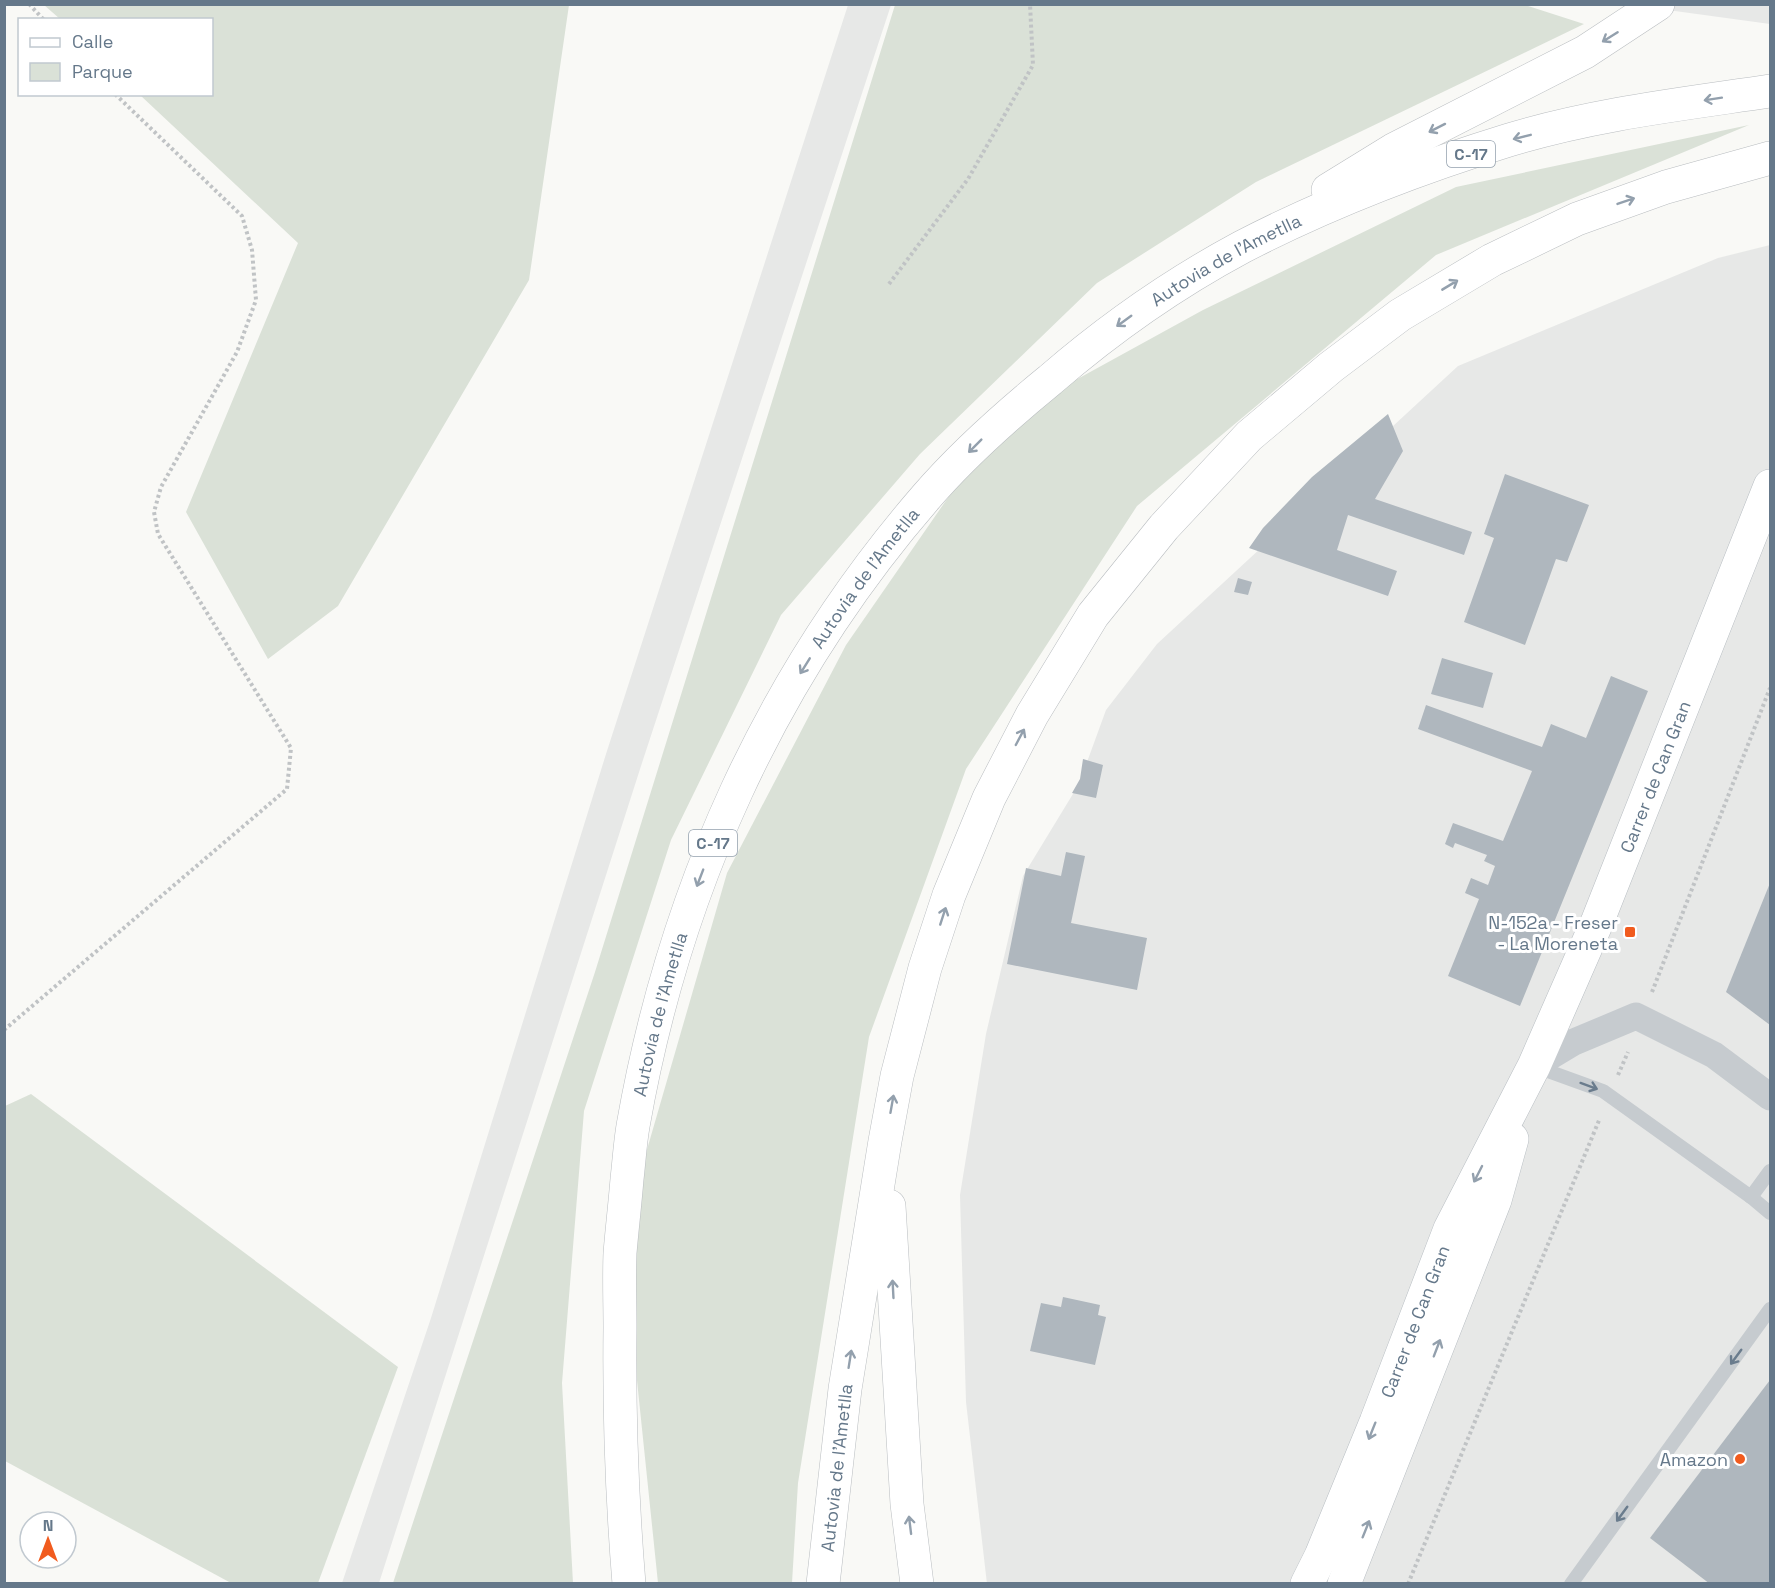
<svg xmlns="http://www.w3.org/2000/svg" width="1775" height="1588" font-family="'Space Grotesk',sans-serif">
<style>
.built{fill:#e7e8e7}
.green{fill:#dae1d7}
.building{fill:#afb7be}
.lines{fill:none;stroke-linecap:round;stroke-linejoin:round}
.secondary-casing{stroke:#b8bec3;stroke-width:34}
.highway-casing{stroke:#b9bdc0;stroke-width:34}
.path{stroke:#c0c3c5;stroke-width:4;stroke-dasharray:3 3;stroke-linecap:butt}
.lane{stroke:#c6cbcf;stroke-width:14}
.street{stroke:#c6cbcf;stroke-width:27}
.secondary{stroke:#fff;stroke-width:33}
.highway{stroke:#fff;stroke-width:33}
.oneway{stroke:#93a0ad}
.oneway2{stroke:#6a7c8d}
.poi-dot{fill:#f15b1e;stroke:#fff;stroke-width:2}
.labels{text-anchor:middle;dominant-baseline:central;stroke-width:6;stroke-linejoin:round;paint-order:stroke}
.shield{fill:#fff;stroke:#93a0ad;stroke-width:1.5}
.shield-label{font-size:16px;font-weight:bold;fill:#65788a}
.street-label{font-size:18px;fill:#65788a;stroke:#fff}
.poi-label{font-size:18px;fill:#65788a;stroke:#fff;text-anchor:end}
</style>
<rect width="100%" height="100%" fill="#f9f9f6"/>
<!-- built -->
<g class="built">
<path d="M 848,5 L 891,5 L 641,766 L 379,1583 L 342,1583 L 431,1318 L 606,754 Z"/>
<path d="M 1631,5 L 1770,5 L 1770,24 Z"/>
<path d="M 1770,245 L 1770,1583 L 987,1584 L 966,1402 L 960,1195 L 986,1034 L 1023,876 L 1079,784 L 1106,710 L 1157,644 L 1458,366 L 1718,258 Z"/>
</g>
<!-- green -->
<g class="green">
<path d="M 44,5 L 569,5 L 529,280 L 338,606 L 268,659 L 186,512 L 298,243 L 140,95 L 212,94 L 212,20 L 60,19 Z"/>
<path d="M 1525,5 L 1584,24 L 1256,182 L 1097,283 L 920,454 L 781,615 L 671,840 L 584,1111 L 562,1383 L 573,1583 L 393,1583 L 595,972 L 895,5 Z"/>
<path d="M 1749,125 L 1436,255 L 1137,506 L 966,769 L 869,1037 L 798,1483 L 792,1583 L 658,1583 L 622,1236 L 727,873 L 846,645 L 1001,421 L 1203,310 L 1456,187 Z"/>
<path d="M 31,1094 L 398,1367 L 318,1583 L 231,1583 L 5,1461 L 5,1106 Z"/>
</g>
<!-- building -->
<g class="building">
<path d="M 1388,414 L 1403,451 L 1375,499 L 1472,532 L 1464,555 L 1348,515 L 1337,550 L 1397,571 L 1388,596 L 1249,548 L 1263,528 L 1312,477 Z"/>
<path d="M 1505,474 L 1589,505 L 1567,562 L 1556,559 L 1525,645 L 1464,622 L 1494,538 L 1484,534 Z"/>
<path d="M 1238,578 L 1252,582 L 1248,595 L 1234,592 Z"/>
<path d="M 1442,658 L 1493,673 L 1483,708 L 1431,694 Z"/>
<path d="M 1611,676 L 1648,691 L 1520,1006 L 1448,976 L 1479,899 L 1465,893 L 1471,878 L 1488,885 L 1495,866 L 1484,861 L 1487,855 L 1455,843 L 1453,848 L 1445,844 L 1453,823 L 1503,841 L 1532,771 L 1418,729 L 1426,705 L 1542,747 L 1551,724 L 1586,738 Z"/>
<path d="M 1083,759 L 1103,765 L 1096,798 L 1072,793 L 1080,779 Z"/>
<path d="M 1066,852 L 1085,856 L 1071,923 L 1147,938 L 1137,990 L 1007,964 L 1026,868 L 1061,876 Z"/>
<path d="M 1770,883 L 1770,1025 L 1726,992 Z"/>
<path d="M 1063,1297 L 1100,1305 L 1098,1315 L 1106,1317 L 1095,1365 L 1030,1351 L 1041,1303 L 1061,1307 Z"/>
<path d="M 1770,1380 L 1770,1584 L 1710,1584 L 1650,1538 Z"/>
</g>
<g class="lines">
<defs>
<g id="secondary">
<path id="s1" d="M 1307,1584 L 1321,1556 L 1376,1422 L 1450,1229 L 1534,1066 L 1598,920 L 1770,486"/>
<path d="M 1344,1584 L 1495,1200 L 1512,1139"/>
</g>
<g id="highway">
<path d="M 1328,190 L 1393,150 L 1585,52 L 1658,4"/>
<path d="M 889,1206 L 907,1504 L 917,1584"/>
<path id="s2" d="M 629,1584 C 622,1499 619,1413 620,1328 C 620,1303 619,1278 620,1253 C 622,1229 625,1204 627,1179 C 629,1162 630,1144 633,1126 C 674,892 770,677 926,497 C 963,454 1006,416 1050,380 C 1109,329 1173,284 1242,247 C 1327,203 1418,168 1509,140 C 1594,114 1683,104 1770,91"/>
<path id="s3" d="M 823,1584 L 845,1389 L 885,1141 L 897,1076 L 925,968 L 949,895 L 989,798 L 1032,715 L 1093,615 L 1164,527 L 1249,436 L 1331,367 L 1400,315 L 1492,260 L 1577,219 L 1666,187 L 1770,158"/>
</g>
</defs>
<!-- secondary casing -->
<use href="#secondary" class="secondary-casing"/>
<!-- highway casing -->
<use href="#highway" class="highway-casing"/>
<!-- path -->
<g class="path">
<path d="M 29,4 L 44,20"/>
<path d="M 889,284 L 968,179 L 1033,65 L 1030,4"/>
<path d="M 1652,992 L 1770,688"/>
<path d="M 4,1030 L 287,789 L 291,748 L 158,534 L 154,512 L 161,487 L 237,352 L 256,300 L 252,250 L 242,216 L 115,94"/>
<path d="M 1618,1075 L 1628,1052"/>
<path d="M 1408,1584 L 1600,1118"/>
</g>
<!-- lane -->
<g class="lane">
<path d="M 1534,1066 L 1603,1091 L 1751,1197 L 1770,1213"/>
<path d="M 1751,1197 L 1770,1171"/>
<path d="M 1571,1584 L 1770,1309"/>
</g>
<!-- street -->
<path class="street" d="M 1534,1066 L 1574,1042 L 1636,1016 L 1714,1055 L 1770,1097"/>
<!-- secondary -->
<use href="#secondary" class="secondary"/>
<!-- highway -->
<use href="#highway" class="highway"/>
</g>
<!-- one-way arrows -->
<defs><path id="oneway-shaft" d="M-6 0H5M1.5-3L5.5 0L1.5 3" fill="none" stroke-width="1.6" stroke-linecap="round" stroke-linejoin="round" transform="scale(1.5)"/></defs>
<g class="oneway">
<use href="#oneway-shaft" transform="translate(1610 37) rotate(148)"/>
<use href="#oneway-shaft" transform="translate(1713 99) rotate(171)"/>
<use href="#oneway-shaft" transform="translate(1437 128) rotate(153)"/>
<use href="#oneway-shaft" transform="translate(1522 137) rotate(166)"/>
<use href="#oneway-shaft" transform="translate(1626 201) rotate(-19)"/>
<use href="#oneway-shaft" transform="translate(1450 285) rotate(-31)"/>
<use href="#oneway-shaft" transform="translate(1124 321) rotate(144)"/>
<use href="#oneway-shaft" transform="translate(975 446) rotate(135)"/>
<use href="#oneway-shaft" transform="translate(805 666) rotate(122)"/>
<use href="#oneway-shaft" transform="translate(1020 737) rotate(-62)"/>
<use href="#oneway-shaft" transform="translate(700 878) rotate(111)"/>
<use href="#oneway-shaft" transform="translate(943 916) rotate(-72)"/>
<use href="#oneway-shaft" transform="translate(892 1104) rotate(-80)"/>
<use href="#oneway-shaft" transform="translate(1478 1174) rotate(117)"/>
<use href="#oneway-shaft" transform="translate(893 1289) rotate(-93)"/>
<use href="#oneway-shaft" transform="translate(1437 1348) rotate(-69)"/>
<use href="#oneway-shaft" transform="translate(850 1359) rotate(-81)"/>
<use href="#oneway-shaft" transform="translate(1372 1431) rotate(112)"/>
<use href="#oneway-shaft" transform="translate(910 1525) rotate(-97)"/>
<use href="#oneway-shaft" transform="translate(1366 1529) rotate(-68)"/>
</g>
<g class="oneway2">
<use href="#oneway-shaft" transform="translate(1589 1086) rotate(20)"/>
<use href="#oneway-shaft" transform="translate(1736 1357) rotate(126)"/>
<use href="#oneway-shaft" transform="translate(1622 1514) rotate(126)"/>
</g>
<!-- markers -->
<g class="poi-dot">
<rect x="1624" y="926" width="12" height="12" rx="3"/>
<circle cx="1740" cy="1459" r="6"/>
</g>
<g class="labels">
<!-- shield labels -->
<g class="shield">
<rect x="1447" y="141" width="48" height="26" rx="4.5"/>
<rect x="689" y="830" width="48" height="26" rx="4.5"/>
</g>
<g class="shield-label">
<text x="1471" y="154">C-17</text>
<text x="713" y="843">C-17</text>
</g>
<!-- street labels -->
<g class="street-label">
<text stroke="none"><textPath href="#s2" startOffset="1546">Autovia de l'Ametlla</textPath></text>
<text stroke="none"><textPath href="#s2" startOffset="1060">Autovia de l'Ametlla</textPath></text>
<text stroke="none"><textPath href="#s1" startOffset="880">Carrer de Can Gran</textPath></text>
<text stroke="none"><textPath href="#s2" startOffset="574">Autovia de l'Ametlla</textPath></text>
<text stroke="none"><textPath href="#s1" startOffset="284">Carrer de Can Gran</textPath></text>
<text stroke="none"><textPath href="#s3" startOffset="117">Autovia de l'Ametlla</textPath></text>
</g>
<!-- poi labels -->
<g class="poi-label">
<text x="1618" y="922">N-152a - Freser<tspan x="1618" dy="21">- La Moreneta</tspan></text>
<text x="1728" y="1459">Amazon</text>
</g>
</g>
<!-- border -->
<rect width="1775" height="1588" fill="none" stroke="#65788a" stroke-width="12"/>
<!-- legend -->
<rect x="18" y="18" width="195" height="78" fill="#ffffff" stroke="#c1c9d0" stroke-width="1.5"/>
<rect x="30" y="38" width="30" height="9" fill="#ffffff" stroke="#c1c9d0" stroke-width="1.5"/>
<text x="72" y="48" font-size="18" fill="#65788a">Calle</text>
<rect x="30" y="63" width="30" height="18" fill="#dae1d7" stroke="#c1c9d0" stroke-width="1.5"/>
<text x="72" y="78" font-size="18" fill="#65788a">Parque</text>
<!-- north arrow -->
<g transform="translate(48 1540)"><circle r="28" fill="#ffffff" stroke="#c1c9d0" stroke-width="1.5"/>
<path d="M0-4.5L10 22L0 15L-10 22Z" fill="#f15b1e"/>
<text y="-9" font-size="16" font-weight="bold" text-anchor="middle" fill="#65788a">N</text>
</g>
</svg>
